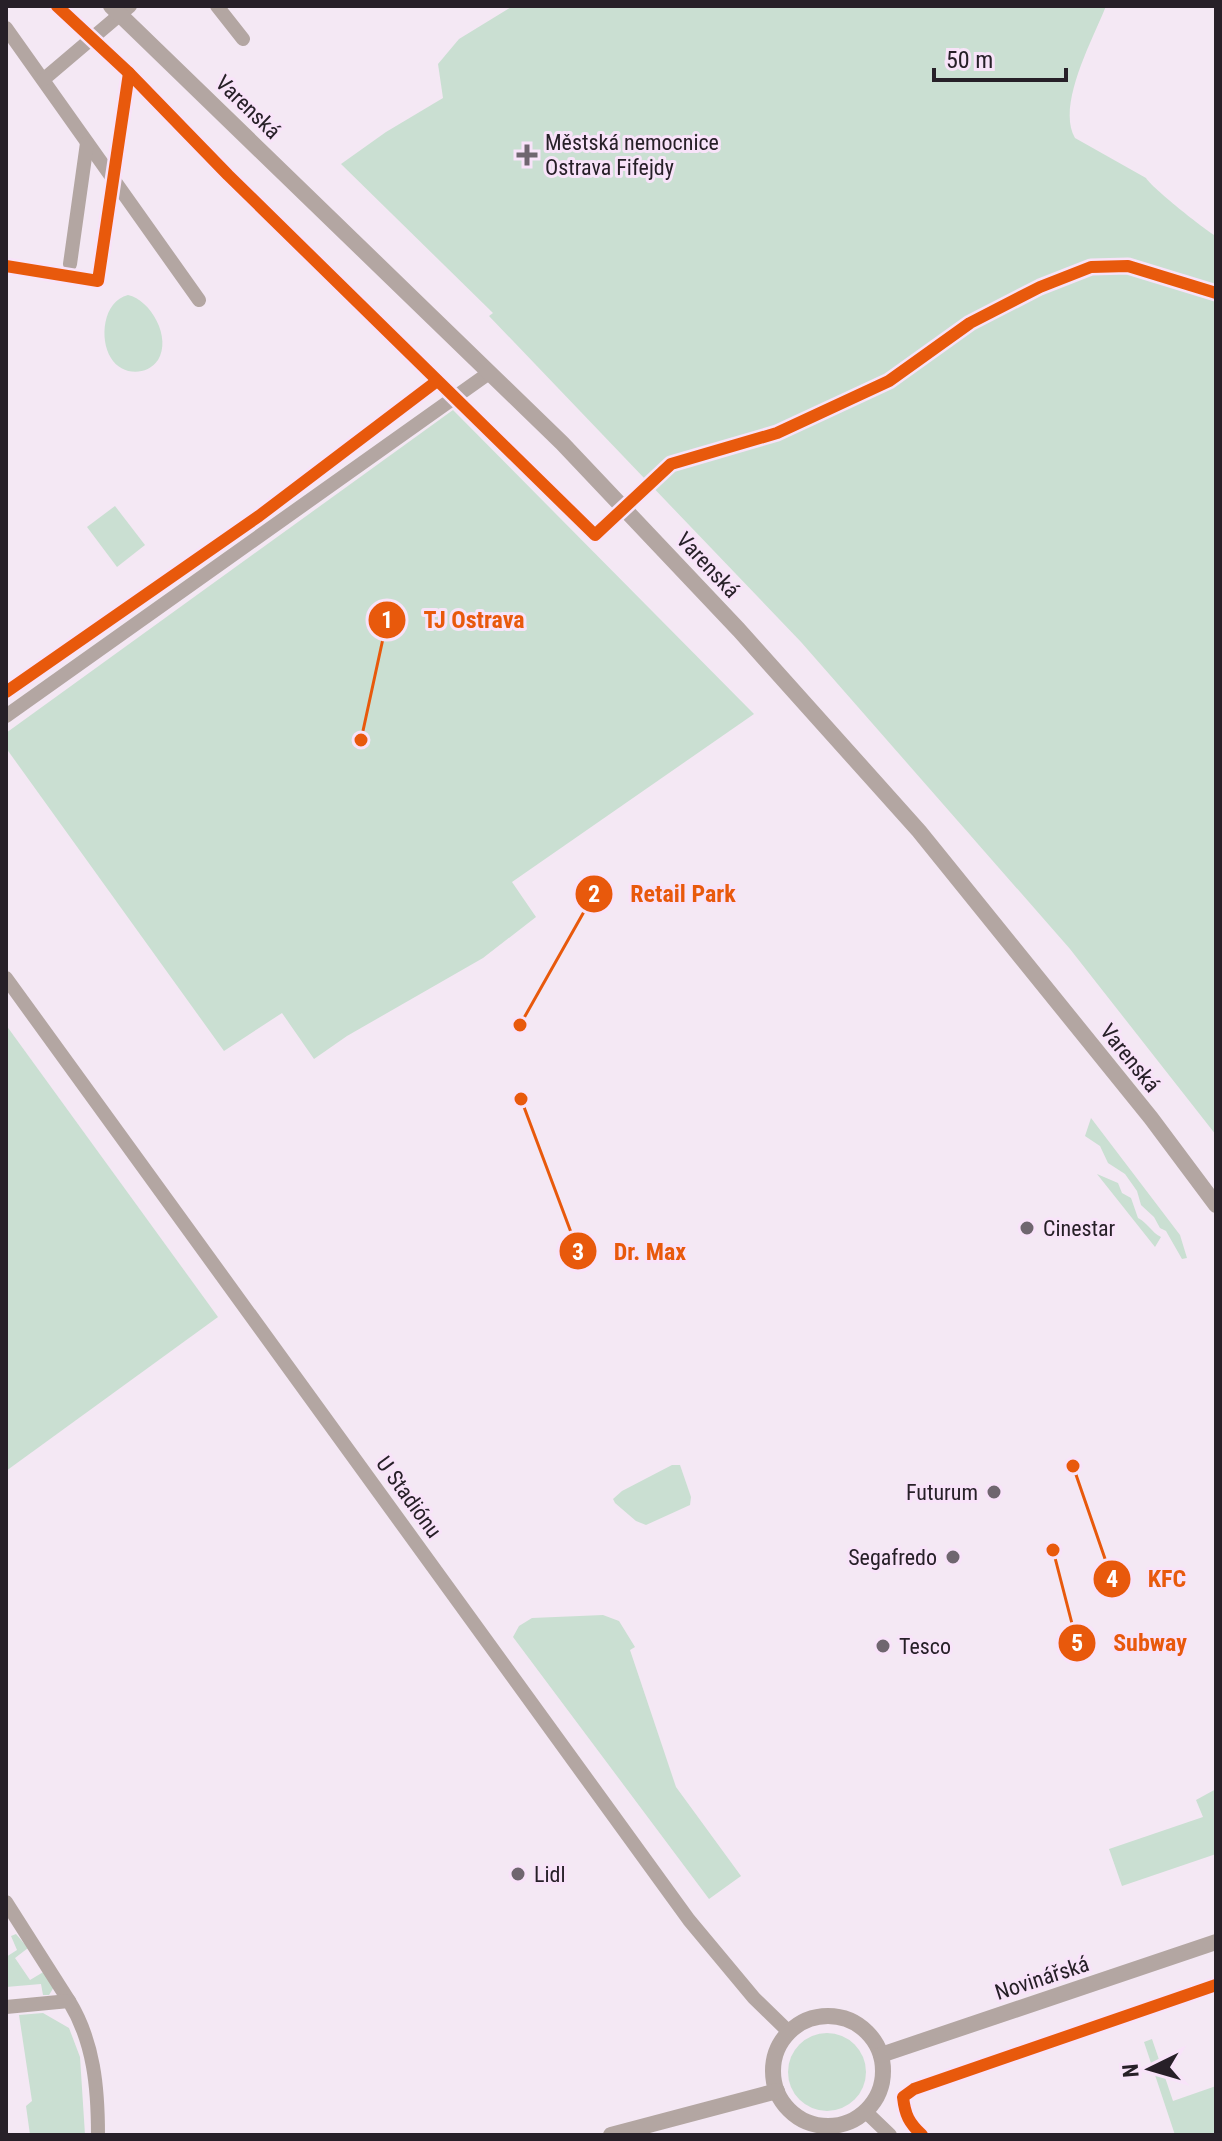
<svg xmlns="http://www.w3.org/2000/svg" width="1222" height="2141" font-family="'Roboto Condensed',sans-serif">
<style>
.green{fill:#cadfd2}
.lines{fill:none;stroke-linecap:round;stroke-linejoin:round}
.minor{stroke:#b3a6a2;stroke-width:14}
.tertiary{stroke:#b3a6a2;stroke-width:16}
.cycleway-casing{stroke:#f8e3f9;stroke-width:17}
.cycleway{stroke:#e8590c;stroke-width:12}
.poi-dot{fill:#6f666f;stroke:#f8e3f9;stroke-width:3}
.labels{text-anchor:middle;dominant-baseline:central;stroke-width:6;stroke-linejoin:round;paint-order:stroke}
.street-label{font-size:22px;fill:#272028;stroke:#f8e3f9}
.poi-label{font-size:22px;fill:#272028;stroke:#f8e3f9;text-anchor:start}
.leader{fill:none;stroke:#e8590c;stroke-width:3}
.callout-dot{fill:#e8590c;stroke:#f8e3f9;stroke-width:3}
.mark-label{font-size:24px;text-anchor:middle;font-weight:bold;fill:#fff}
.callout-label{font-size:24px;text-anchor:middle;font-weight:bold;fill:#e8590c;stroke:#f8e3f9;stroke-width:6;stroke-linejoin:round;paint-order:stroke}
</style>
<rect width="100%" height="100%" fill="#f4e8f4"/>
<!-- green -->
<g class="green">
<path d="M 513,6 L 1106,6 C 1093,39 1056,106 1075,138 L 1146,178 C 1151,187 1205,230 1216,236 L 1216,1135 L 1070,949 L 801,642 L 489,316 L 493,313 L 341,164 L 386,132 L 443,98 L 438,64 L 459,39 Z"/>
<path d="M 128,295 C 151,300 172,338 158,360 C 146,377 121,375 111,358 C 99,339 103,301 128,295 Z"/>
<path d="M 453,410 L 754,714 L 512,882 L 536,917 L 483,958 L 347,1036 L 314,1059 L 282,1013 L 224,1051 L 6,748 L 6,733 Z"/>
<path d="M 115,506 L 145,545 L 117,567 L 87,527 Z"/>
<path d="M 6,1025 L 218,1317 L 6,1471 Z"/>
<path d="M 1091,1118 L 1180,1235 L 1187,1258 L 1182,1259 L 1166,1231 L 1160,1228 L 1154,1217 L 1141,1205 L 1137,1191 L 1125,1174 L 1108,1163 L 1100,1146 L 1085,1136 Z"/>
<path d="M 1097,1174 L 1118,1183 L 1122,1193 L 1131,1198 L 1138,1218 C 1148,1223 1151,1232 1161,1237 L 1155,1247 Z"/>
<path d="M 672,1465 L 680,1465 L 691,1497 L 690,1505 L 646,1525 L 636,1521 L 615,1503 L 613,1499 L 622,1491 Z"/>
<path d="M 603,1615 L 619,1621 L 635,1647 L 630,1650 L 676,1787 L 741,1876 L 709,1899 L 513,1637 L 519,1626 L 532,1618 Z"/>
<path d="M 1216,1789 L 1216,1854 L 1122,1886 L 1109,1849 L 1203,1817 L 1196,1800 Z"/>
<path d="M 16,1934 L 28,1948 L 15,1958 L 30,1980 L 45,1971 L 54,1987 L 49,1995 L 43,1995 L 41,1984 L 6,1987 L 6,1957 L 17,1950 L 11,1936 Z"/>
<path d="M 43,2013 L 69,2028 L 80,2057 L 85,2135 L 30,2135 L 26,2106 L 32,2101 L 19,2015 Z"/>
<circle cx="827" cy="2072" r="39"/>
<path d="M 1152,2039 L 1173,2101 L 1216,2086 L 1216,2135 L 1175,2135 L 1144,2042 Z"/>
</g>
<g class="lines">
<!-- minor -->
<g class="minor">
<path d="M 217,6 L 243,39"/>
<path d="M 6,28 L 199,300"/>
<path d="M 44,79 L 130,6"/>
<path d="M 70,264 L 87,143"/>
<path d="M 6,716 L 489,373"/>
<path d="M 6,978 L 689,1920 L 754,1998 L 789,2032"/>
<path d="M 6,1902 L 69,2001"/>
<path d="M 6,2007 L 69,2001 C 94,2042 98,2088 98,2135"/>
<path d="M 866,2112 L 890,2135"/>
</g>
<!-- tertiary -->
<g class="tertiary">
<path d="M 111,6 L 562,443 L 739,630 L 919,831 L 1151,1118 L 1216,1205"/>
<circle cx="828" cy="2071" r="55"/>
<path d="M 881,2055 L 1216,1942"/>
<path d="M 611,2135 L 777,2091"/>
</g>
<defs>
<g id="cycleway">
<path d="M 57,6 L 129,73 L 228,175 L 595,535 L 671,464 L 777,433 L 889,381 L 970,323 L 1040,287 L 1091,267 L 1128,266 L 1216,293"/>
<path d="M 6,266 L 98,281 L 129,73"/>
<path d="M 6,692 L 259,516 L 437,381"/>
<path d="M 922,2135 C 909,2123 905,2115 903,2097 L 914,2089 L 1216,1985"/>
</g>
</defs>
<!-- cycleway casing -->
<use href="#cycleway" class="cycleway-casing"/>
<!-- cycleway -->
<use href="#cycleway" class="cycleway"/>
</g>
<!-- markers -->
<g class="poi-dot">
<path d="M523 143h8v8h8v8h-8v8h-8v-8h-8v-8h8z"/>
<circle cx="1027" cy="1228" r="8"/>
<circle cx="994" cy="1492" r="8"/>
<circle cx="953" cy="1557" r="8"/>
<circle cx="883" cy="1646" r="8"/>
<circle cx="518" cy="1874" r="8"/>
</g>
<g class="labels">
<!-- street labels -->
<g class="street-label">
<text transform="translate(248 107) rotate(44)">Varenská</text>
<text transform="translate(708 565) rotate(47)">Varenská</text>
<text transform="translate(1130 1058) rotate(51)">Varenská</text>
<text transform="translate(409 1497) rotate(54)">U Stadiónu</text>
<text transform="translate(1042 1978) rotate(-18)">Novinářská</text>
</g>
<!-- poi labels -->
<g class="poi-label">
<text x="545" y="142">Městská nemocnice<tspan x="545" dy="25">Ostrava Fifejdy</tspan></text>
<text x="1043" y="1228">Cinestar</text>
<text x="978" y="1492" text-anchor="end">Futurum</text>
<text x="937" y="1557" text-anchor="end">Segafredo</text>
<text x="899" y="1646">Tesco</text>
<text x="534" y="1874">Lidl</text>
</g>
</g>
<!-- callouts -->
<path class="leader" d="M361 740L387 620M520 1025L594 894M521 1099L578 1251M1073 1466L1112 1579M1053 1550L1077 1643"/>
<g class="callout-dot">
<circle cx="361" cy="740" r="8"/>
<circle cx="520" cy="1025" r="8"/>
<circle cx="521" cy="1099" r="8"/>
<circle cx="1073" cy="1466" r="8"/>
<circle cx="1053" cy="1550" r="8"/>
<circle cx="387" cy="620" r="20"/>
<circle cx="594" cy="894" r="20"/>
<circle cx="578" cy="1251" r="20"/>
<circle cx="1112" cy="1579" r="20"/>
<circle cx="1077" cy="1643" r="20"/>
</g>
<g class="mark-label">
<text x="387" y="628">1</text>
<text x="594" y="902">2</text>
<text x="578" y="1260">3</text>
<text x="1112" y="1587">4</text>
<text x="1077" y="1651">5</text>
</g>
<g class="callout-label">
<text x="474" y="628">TJ Ostrava</text>
<text x="683" y="902">Retail Park</text>
<text x="650" y="1260">Dr. Max</text>
<text x="1167" y="1587">KFC</text>
<text x="1150" y="1651">Subway</text>
</g>
<!-- border -->
<rect width="1222" height="2141" fill="none" stroke="#272028" stroke-width="16"/>
<!-- north arrow -->
<g transform="translate(1150 2069) rotate(265)" stroke="#f8e3f9" stroke-width="6" paint-order="stroke">
<path d="M0-6L14 30L0 20L-14 30Z" fill="#272028"/>
<text y="-12" font-size="22" font-weight="bold" text-anchor="middle" fill="#272028">N</text>
</g>
<!-- scale -->
<path d="M934 68v12h132v-12" fill="none" stroke="#272028" stroke-width="4"/>
<text x="946" y="68" font-size="24" fill="#272028" stroke="#f8e3f9" stroke-width="6" paint-order="stroke">50 m</text>
</svg>
